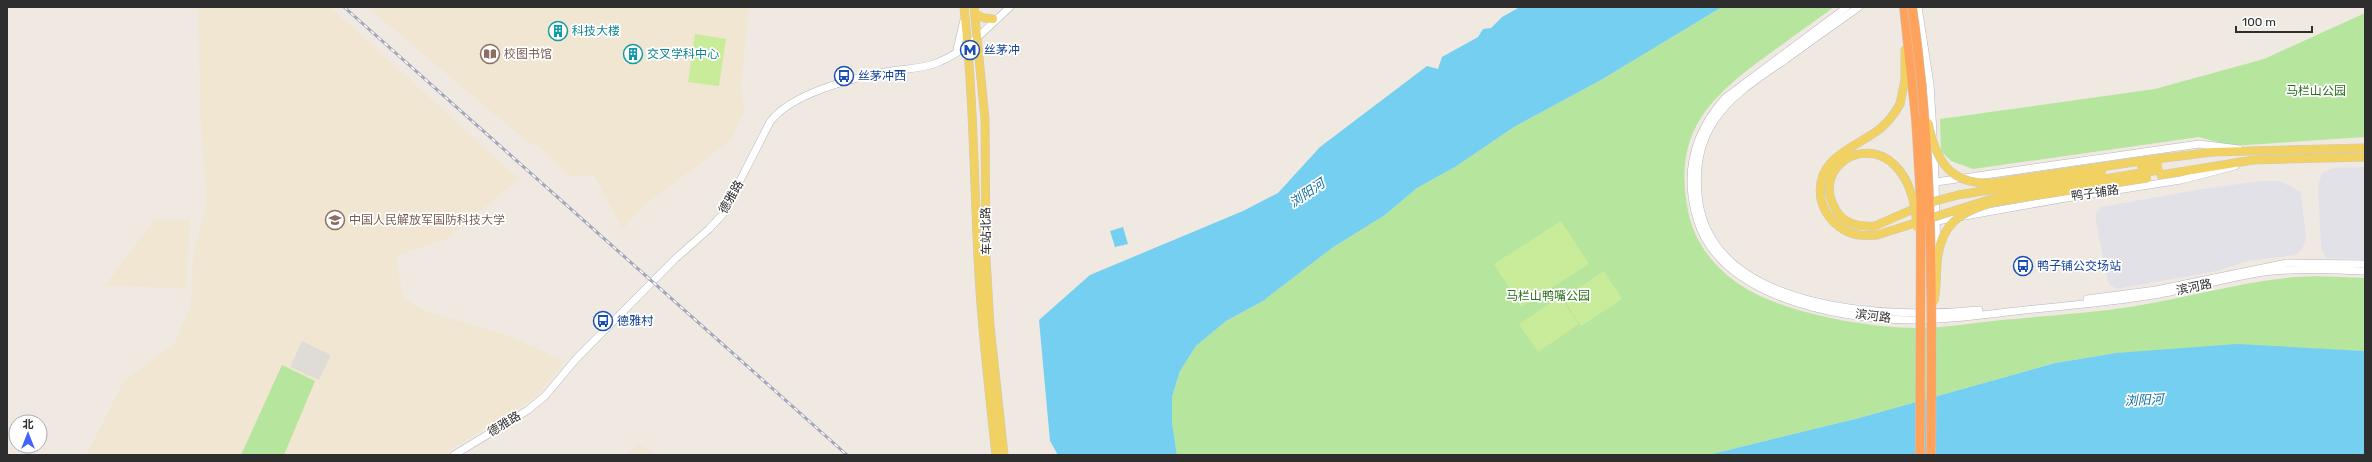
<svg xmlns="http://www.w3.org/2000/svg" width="2372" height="462" font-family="Rubik,'Noto Sans SC',sans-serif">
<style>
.industrial{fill:#e3e1e8}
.education{fill:#f0e6d1}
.green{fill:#b6e59e}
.pitch{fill:#c9ec9a}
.plaza{fill:#dfdcd8}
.water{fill:#75cff0}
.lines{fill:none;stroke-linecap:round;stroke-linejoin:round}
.secondary-casing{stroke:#b4b7c1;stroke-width:8}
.primary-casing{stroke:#c9c9c9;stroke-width:9}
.highway-casing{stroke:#c9c9c9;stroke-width:10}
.secondary{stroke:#fff;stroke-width:7}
.primary{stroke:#f2d163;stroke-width:8}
.highway{stroke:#ffa35c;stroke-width:9}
.rail-casing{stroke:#a3a6b8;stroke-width:3}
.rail{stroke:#fff;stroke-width:1.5;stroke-dasharray:4.5;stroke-linecap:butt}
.primary-bridge-casing{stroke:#c9c9c9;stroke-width:9;stroke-linecap:butt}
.highway-bridge-casing{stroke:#c9c9c9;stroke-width:10;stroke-linecap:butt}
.primary-bridge{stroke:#f2d163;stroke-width:8}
.highway-bridge{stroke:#ffa35c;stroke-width:9}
.labels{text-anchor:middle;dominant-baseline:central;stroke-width:3.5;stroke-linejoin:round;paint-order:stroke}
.culture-label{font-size:12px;fill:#0d838f;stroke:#fff;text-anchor:start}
.transit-label{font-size:12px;fill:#164399;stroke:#fff;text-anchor:start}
.education-label{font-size:12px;fill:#785e54;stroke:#fff;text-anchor:start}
.park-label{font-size:12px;fill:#2c6e1b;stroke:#fff}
.street-label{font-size:12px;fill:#2e2e2e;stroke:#fff}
.water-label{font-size:13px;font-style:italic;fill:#0d6fa3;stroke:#fff}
</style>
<rect width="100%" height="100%" fill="#efe9e1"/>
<!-- industrial -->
<g class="industrial">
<path d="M 2365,167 L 2365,260 L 2326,258 L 2321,248 L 2318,186 L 2322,173 L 2333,168 Z"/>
<path d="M 2262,181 L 2280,181 L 2301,192 L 2306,239 L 2302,250 L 2295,255 L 2247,261 L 2217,271 L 2116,289 L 2108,283 L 2095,215 L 2101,207 L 2209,188 Z"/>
</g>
<!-- education -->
<g class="education">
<path d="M 198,7 L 330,7 L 519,179 L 446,239 L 396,256 L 403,298 L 426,311 L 509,336 L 565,361 L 536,396 L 514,412 L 452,448 L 447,455 L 86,455 L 124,381 L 175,343 L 191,304 L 193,255 L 207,201 L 201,132 Z"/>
<path d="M 367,7 L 749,7 L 741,84 L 744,113 L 731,140 L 646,204 L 623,229 L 594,176 L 569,176 L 538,145 L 530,144 Z"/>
<path d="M 155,219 L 190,220 L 186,288 L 105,286 Z"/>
<path d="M 638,444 L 656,455 L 627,455 Z"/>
</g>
<!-- green -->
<g class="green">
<path d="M 1722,7 L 1834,7 C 1811,24 1788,40 1765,57 C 1707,99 1673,134 1688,211 C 1694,242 1715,269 1742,286 C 1783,313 1867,328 1916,328 C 1944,328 1973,323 2001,320 C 2046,316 2092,313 2136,306 C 2189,297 2241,282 2295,277 C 2318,275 2342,277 2365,278 L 2365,351 L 2293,348 L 2116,353 L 2055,363 L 1859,418 L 1708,455 L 1177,455 L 1172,423 L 1172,397 L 1180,371 L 1196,346 L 1226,321 L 1263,301 L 1332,248 L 1385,215 L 1417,188 L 1455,167 L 1514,127 L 1601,80 Z"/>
<path d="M 2365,13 L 2365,137 L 2231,146 L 2199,137 L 1973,169 L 1951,161 L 1941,151 L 1940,119 L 2155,89 L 2264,59 Z"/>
<path d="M 282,365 L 315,381 L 284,455 L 241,455 Z"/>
</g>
<!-- pitch -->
<g class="pitch">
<path d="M 695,34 L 726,39 L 719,86 L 688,82 Z"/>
<path d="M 1561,221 L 1589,264 L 1521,307 L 1494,264 Z"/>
<path d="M 1604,271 L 1622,299 L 1581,326 L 1563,298 Z"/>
<path d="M 1560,297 L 1579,324 L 1538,352 L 1519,324 Z"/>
</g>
<!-- plaza -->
<path class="plaza" d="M 302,341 L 331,355 L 319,380 L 290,367 Z"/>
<!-- water -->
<g class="water">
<path d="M 1520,7 L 1722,7 L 1601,80 L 1514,127 L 1455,167 L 1417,188 L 1385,215 L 1332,248 L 1263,301 L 1226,321 L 1196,346 L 1180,371 L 1172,397 L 1172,423 L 1177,455 L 1058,455 L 1050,441 L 1039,320 L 1090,275 L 1243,211 L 1278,193 L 1320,147 L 1427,66 L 1438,69 L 1442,57 L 1478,37 L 1483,29 L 1491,28 L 1502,17 Z"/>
<path d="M 1123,227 L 1128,244 L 1115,247 L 1110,231 Z"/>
<path d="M 2237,344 L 2365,351 L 2365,455 L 1708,455 L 1859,418 L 2055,363 L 2116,353 Z"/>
</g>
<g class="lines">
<defs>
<g id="secondary">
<path d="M 1847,7 L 1725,98 C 1694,133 1683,173 1697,219 C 1721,299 1840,319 1913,320 C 1953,320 1994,313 2035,309 C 2077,305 2119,301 2160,294 C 2195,288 2229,277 2264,272 C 2298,268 2331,270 2365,271"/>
<path d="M 1859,7 C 1834,25 1809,42 1785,60 C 1760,77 1731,95 1714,121 C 1698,145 1695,175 1699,203 C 1717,313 1893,319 1979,310"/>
<path d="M 1918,7 L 1930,84 L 1933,133"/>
<path d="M 957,49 L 964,20"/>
<path d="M 1934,147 L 1937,253"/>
<path d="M 1936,182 L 2199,144 L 2239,149"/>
<path d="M 1937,221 L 2066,198 L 2181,180 L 2235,166"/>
<path d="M 1926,228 L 1926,318"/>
<path d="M 2087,299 L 2156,290 L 2287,263 L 2365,264"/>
<path d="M 454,455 L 528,410 L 545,396 L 576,359 L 675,259 L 709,229 L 723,214 L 770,122 C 790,94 852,78 885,72 C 902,68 922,70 939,62 C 969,49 986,29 1010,7"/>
</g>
<g id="primary">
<path d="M 964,7 C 973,91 974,174 978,258 C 981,324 989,390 996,455"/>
<path d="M 974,7 L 985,119 L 986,258 L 990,326 L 1004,455"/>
<path d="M 975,14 L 984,18 L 993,19"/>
<path d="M 1900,104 L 1905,80 L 1905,50"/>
<path d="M 2148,160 L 2213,152 L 2365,148"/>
<path d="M 2161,175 L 2253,160 L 2365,157"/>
<path d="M 1875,226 L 1911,210"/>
</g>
<path id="highway" d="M 1904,7 L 1916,119"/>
</defs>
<!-- secondary casing -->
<use href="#secondary" class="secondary-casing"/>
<!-- primary casing -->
<use href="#primary" class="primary-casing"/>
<!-- highway casing -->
<use href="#highway" class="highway-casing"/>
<!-- secondary -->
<use href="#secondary" class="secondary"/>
<!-- primary -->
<use href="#primary" class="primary"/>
<!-- highway -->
<use href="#highway" class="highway"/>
<defs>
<path id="rail" d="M 344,7 L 847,455"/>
</defs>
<!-- rail casing -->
<use href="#rail" class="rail-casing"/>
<!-- rail -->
<use href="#rail" class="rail"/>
<defs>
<g id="primary-bridge">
<path d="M 1900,104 C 1895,113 1889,121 1881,128 C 1856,148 1814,157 1821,199 C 1824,212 1833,223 1844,230 C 1855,236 1865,236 1877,235 L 2001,196 L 2159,170"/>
<path d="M 1928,123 C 1936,161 1950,185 1992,183 L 2148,160"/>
<path d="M 2141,166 L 2158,164"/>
<path d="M 1924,204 L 1958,195 L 2102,172"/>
<path d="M 1875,226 C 1860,227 1844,225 1836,210 C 1802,154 1910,110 1917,227"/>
<path d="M 1934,301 C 1937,288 1936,276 1937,264 C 1940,224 1959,212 1995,202 L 2147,178"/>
</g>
<g id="highway-bridge">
<path d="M 1912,7 C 1934,155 1932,305 1931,455"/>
<path d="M 1916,119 L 1921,202 L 1920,455"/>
</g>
</defs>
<!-- primary-bridge casing -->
<use href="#primary-bridge" class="primary-bridge-casing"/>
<!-- highway-bridge casing -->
<use href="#highway-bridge" class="highway-bridge-casing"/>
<!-- primary-bridge -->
<use href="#primary-bridge" class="primary-bridge"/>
<!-- highway-bridge -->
<use href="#highway-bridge" class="highway-bridge"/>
</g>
<!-- icons -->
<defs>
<symbol id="building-ring" viewBox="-11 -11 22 22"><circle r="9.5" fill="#fff" stroke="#0f9aa8" stroke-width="1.5"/><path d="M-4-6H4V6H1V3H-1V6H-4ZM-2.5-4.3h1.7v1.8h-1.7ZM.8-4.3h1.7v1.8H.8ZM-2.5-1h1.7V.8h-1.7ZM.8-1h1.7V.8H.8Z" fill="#0f9aa8"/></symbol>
<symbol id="metro-ring" viewBox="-11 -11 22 22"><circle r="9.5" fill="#fff" stroke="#1a4fb4" stroke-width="1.5"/><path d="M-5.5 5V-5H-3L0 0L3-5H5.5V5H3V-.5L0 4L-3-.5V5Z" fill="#1a4fb4"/></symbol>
<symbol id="library-ring" viewBox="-11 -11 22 22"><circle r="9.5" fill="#fff" stroke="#8d6e63" stroke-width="1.5"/><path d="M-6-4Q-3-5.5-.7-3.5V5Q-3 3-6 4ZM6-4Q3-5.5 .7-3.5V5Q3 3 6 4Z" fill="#8d6e63"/></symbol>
<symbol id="bus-ring" viewBox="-11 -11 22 22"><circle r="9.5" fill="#fff" stroke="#1a4fb4" stroke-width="1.5"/><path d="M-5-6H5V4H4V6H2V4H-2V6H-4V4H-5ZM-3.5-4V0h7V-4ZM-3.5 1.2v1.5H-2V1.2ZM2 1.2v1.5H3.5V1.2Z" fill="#1a4fb4"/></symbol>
<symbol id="university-ring" viewBox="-11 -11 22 22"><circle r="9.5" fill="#fff" stroke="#8d6e63" stroke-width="1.5"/><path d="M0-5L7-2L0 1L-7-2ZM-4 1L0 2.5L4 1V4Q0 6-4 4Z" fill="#8d6e63"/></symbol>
</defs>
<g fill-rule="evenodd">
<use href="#building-ring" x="547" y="20" width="22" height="22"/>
<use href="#metro-ring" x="959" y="39" width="22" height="22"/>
<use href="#library-ring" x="479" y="43" width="22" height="22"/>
<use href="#building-ring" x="622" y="43" width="22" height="22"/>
<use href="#bus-ring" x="833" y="65" width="22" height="22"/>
<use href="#university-ring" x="324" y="209" width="22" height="22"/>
<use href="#bus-ring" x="2012" y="255" width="22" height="22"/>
<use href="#bus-ring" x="592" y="310" width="22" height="22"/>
</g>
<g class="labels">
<!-- culture labels -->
<g class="culture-label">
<text x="572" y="31">科技大楼</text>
<text x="647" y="54">交叉学科中心</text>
</g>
<!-- transit labels -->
<g class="transit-label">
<text x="984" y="50">丝茅冲</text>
<text x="858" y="76">丝茅冲西</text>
<text x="2037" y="266">鸭子铺公交场站</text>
<text x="617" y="321">德雅村</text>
</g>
<!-- education labels -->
<g class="education-label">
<text x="504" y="54">校图书馆</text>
<text x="349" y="220">中国人民解放军国防科技大学</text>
</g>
<!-- park labels -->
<g class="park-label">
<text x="2316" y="91">马栏山公园</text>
<text x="1548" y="296">马栏山鸭嘴公园</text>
</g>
<!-- street labels -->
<g class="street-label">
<text transform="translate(2095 193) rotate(-8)">鸭子铺路</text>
<text transform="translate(731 197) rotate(-60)">德雅路</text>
<text transform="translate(986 231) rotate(-91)">车站北路</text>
<text transform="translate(2194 287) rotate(-12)">滨河路</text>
<text transform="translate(1873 316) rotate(7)">滨河路</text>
<text transform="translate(504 424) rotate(-31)">德雅路</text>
</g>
<!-- water labels -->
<g class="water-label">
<text transform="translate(1307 193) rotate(-34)">浏阳河</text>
<text transform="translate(2144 400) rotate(-3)">浏阳河</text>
</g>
</g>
<!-- border -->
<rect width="2372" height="462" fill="none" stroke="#2e2e2e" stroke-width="16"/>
<!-- north arrow -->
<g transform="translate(28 434)"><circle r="19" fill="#ffffff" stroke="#ababab"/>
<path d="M0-3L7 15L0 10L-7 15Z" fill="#4264fb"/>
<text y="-6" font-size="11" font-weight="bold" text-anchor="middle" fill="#2e2e2e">北</text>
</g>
<!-- scale -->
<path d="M2236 26v6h76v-6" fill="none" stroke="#2e2e2e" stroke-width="2"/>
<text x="2242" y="26" font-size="12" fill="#2e2e2e" stroke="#ffffff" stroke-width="3" paint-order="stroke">100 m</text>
</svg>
